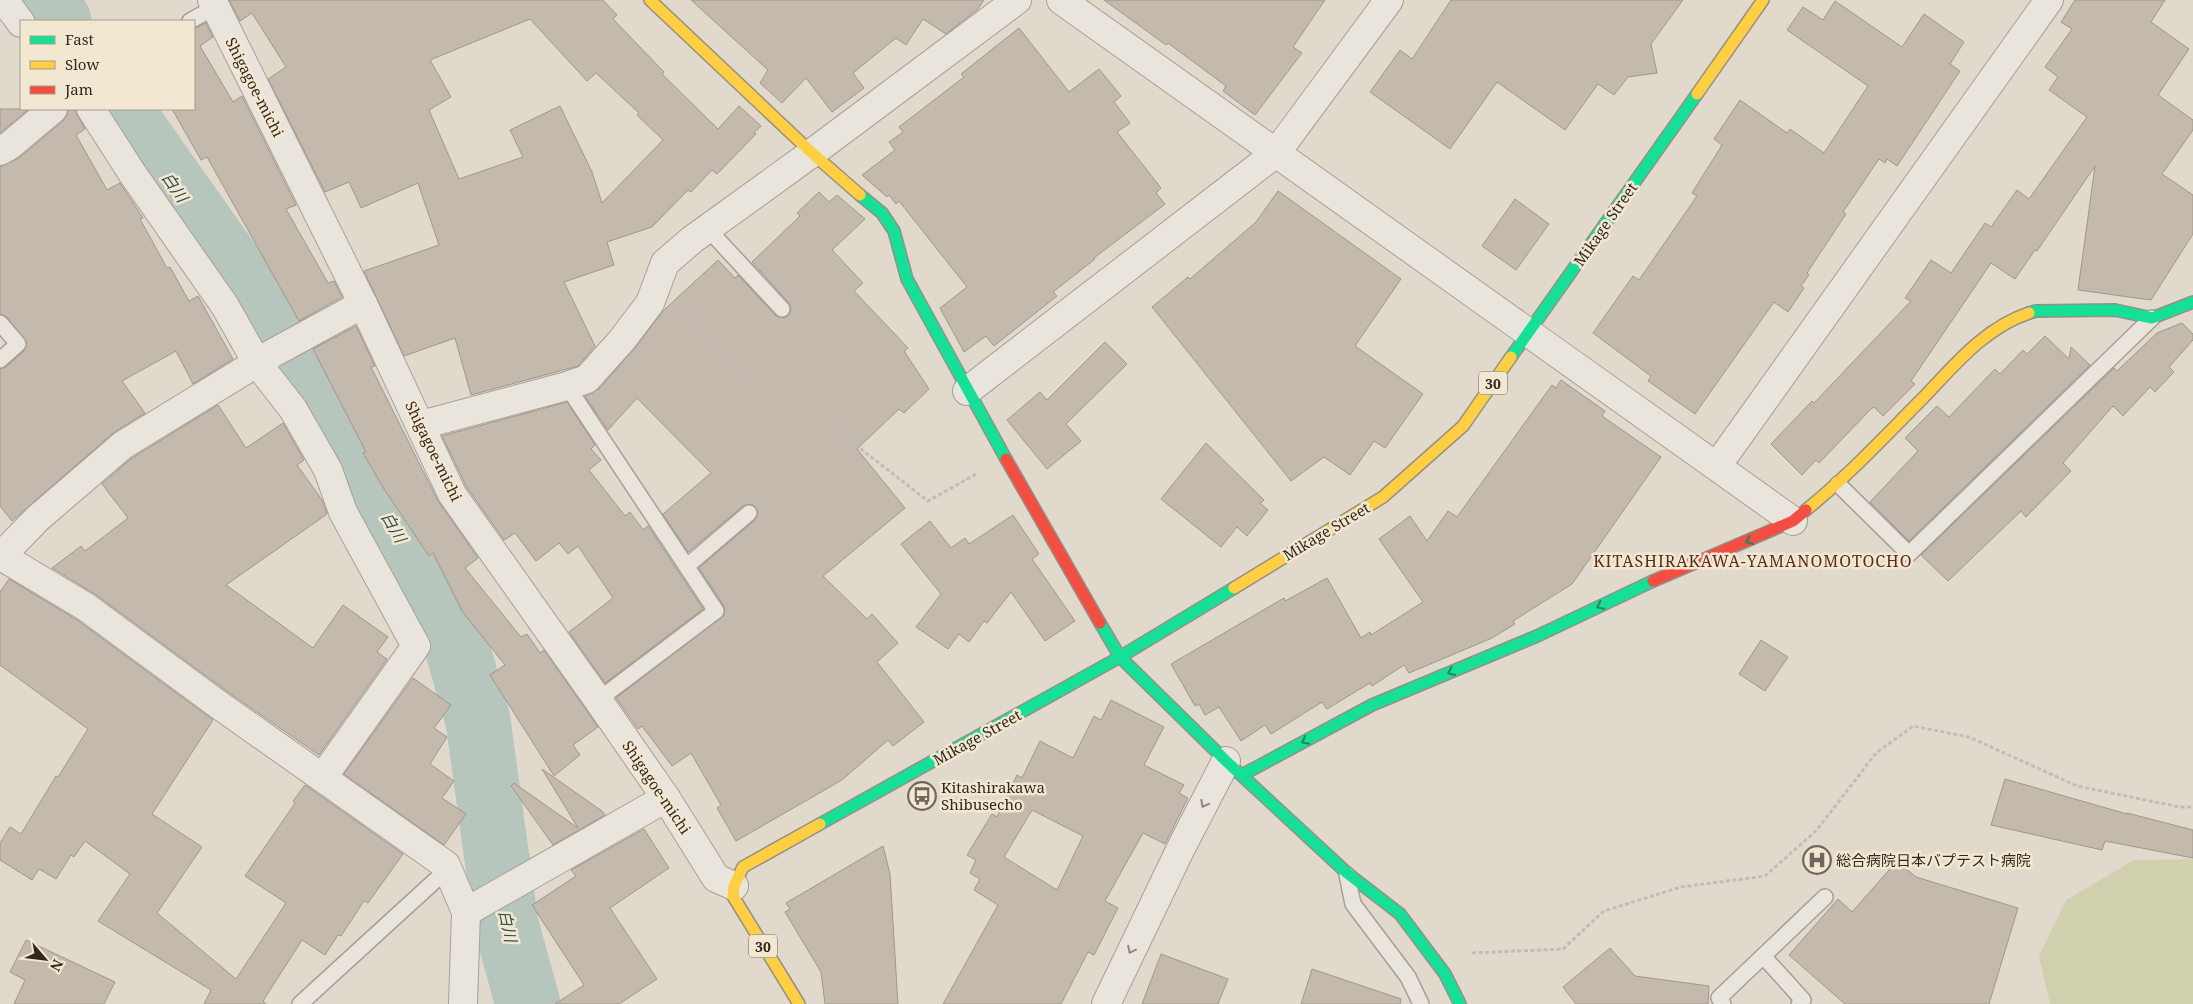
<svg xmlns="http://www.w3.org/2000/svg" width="2193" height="1004" font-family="'Noto Serif','Noto Sans JP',serif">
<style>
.green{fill:#d0d0af}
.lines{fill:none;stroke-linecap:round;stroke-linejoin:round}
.river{stroke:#b7c6bc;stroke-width:65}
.building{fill:#c4b9ad;stroke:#a1968b;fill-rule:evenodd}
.lane-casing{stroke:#a69f95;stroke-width:18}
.street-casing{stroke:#a69f95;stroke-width:30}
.fast-casing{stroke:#968f85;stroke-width:14}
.slow-casing{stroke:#968f85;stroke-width:14}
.jam-casing{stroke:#968f85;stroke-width:14}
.path{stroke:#c2bcb3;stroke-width:3;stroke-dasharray:4 2.5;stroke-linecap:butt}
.lane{stroke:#eae5dc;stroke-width:15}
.street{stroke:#eae5dc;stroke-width:28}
.fast{stroke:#16e098;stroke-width:11}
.slow{stroke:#ffcf43;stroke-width:11}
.jam{stroke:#f24e42;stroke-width:11}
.oneway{stroke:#25845b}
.oneway2{stroke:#8f867d}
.labels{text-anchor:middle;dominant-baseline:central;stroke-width:5;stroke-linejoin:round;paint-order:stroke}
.shield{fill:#f2e8d2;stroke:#6d6254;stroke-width:1}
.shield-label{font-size:14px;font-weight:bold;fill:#34281e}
.street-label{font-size:15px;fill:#34281e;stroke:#f2e8d2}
.poi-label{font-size:15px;fill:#34281e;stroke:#f2e8d2;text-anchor:start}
.water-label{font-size:16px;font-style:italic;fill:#2f524f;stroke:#f2e8d2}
.neighbourhood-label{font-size:16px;letter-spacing:1px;fill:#5c2c21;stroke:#f2e8d2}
</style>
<rect width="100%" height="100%" fill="#e1dacc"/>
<!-- green -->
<path class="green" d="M 2193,859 L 2193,1004 L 2050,1004 L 2039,956 L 2066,900 L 2134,860 Z"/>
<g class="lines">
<!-- river -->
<g class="river">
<path d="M 44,0 L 59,21"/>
<path d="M 120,109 L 300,364 L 451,626 L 478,721 L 506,924 L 528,1004"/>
</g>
</g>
<!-- building -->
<g class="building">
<path d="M 229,0 L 603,0 L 617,15 L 613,19 L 664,72 L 662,74 L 718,129 L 739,106 L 761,126 L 754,133 L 756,134 L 717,174 L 712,170 L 691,192 L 688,190 L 652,227 L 607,242 L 614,265 L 564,282 L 595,346 L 578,366 L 471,395 L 455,338 L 404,356 L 364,271 L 439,245 L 418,183 L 361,208 L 349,182 L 325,192 L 268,79 L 286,67 L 252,13 L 240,21 ZM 530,19 L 587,81 L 596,73 L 639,113 L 637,115 L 663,140 L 602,203 L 592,172 L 560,106 L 510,130 L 523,157 L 459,179 L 429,110 L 451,97 L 430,60 Z"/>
<path d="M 691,0 L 984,0 L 978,9 L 946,34 L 923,19 L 906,45 L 896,38 L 853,73 L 864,88 L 832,112 L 806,78 L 782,103 L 760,83 L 768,70 Z"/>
<path d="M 1104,0 L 1325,0 L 1293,47 L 1302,53 L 1255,115 L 1223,91 L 1226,86 L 1168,43 L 1166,45 Z"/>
<path d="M 1451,0 L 1683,0 L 1651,44 L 1657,73 L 1628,77 L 1614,95 L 1598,84 L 1565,130 L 1497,82 L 1450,149 L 1370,92 L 1400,50 L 1412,59 Z"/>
<path d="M 2075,0 L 2165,0 L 2151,22 L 2189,49 L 2158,95 L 2193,120 L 2193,130 L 2162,174 L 2193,195 L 2193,234 L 2151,300 L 2078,290 L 2095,166 L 2037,251 L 2035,250 L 2015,279 L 1991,263 L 1911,381 L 1915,384 L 1883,416 L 1874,407 L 1871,409 L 1819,463 L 1816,460 L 1802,475 L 1771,444 L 1812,401 L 1814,403 L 1911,301 L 1905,298 L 1931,260 L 1951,273 L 1985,223 L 1991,227 L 2017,190 L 2029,199 L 2087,117 L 2049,90 L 2058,77 L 2045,67 L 2072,29 L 2061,22 Z"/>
<path d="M 1835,1 L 1902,47 L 1924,14 L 1964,42 L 1950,64 L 1960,71 L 1897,166 L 1887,159 L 1885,163 L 1879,159 L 1843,212 L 1846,214 L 1807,273 L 1809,275 L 1801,286 L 1804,288 L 1788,312 L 1774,302 L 1695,414 L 1648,381 L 1651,376 L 1593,333 L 1633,276 L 1639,280 L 1697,196 L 1692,193 L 1722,145 L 1714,139 L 1740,100 L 1787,133 L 1790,129 L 1824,153 L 1868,86 L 1787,30 L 1803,7 L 1823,20 Z"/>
<path d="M 206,23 L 213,37 L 200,46 L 233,102 L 242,96 L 296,205 L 286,209 L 328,283 L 334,281 L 342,297 L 299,321 L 207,157 L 201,160 L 172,109 L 194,109 L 194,29 Z"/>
<path d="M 1019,28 L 1069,92 L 1099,69 L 1121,96 L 1114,102 L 1130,123 L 1117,132 L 1161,188 L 1156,193 L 1165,204 L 1094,258 L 1095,259 L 1053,292 L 1057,296 L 994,346 L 986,336 L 964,352 L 940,308 L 967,287 L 899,201 L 896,204 L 889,195 L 887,197 L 862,175 L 895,150 L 889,142 L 903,132 L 899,127 L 964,77 L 961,74 Z"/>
<path d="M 0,109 L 29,109 L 0,133 Z"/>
<path d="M 68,109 L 74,109 L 85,129 L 76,135 L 107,190 L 120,183 L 143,218 L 140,219 L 167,268 L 170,267 L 189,301 L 198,296 L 233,359 L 193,384 L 176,351 L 122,381 L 145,413 L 113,433 L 12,521 L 0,506 L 0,369 L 6,367 L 24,351 L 27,343 L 7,317 L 0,314 L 0,167 L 19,158 L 63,121 L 67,115 Z"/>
<path d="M 1278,191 L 1401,279 L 1355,346 L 1423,394 L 1385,448 L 1374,441 L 1350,475 L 1324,457 L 1291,481 L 1152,307 L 1188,277 L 1190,279 L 1256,222 Z"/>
<path d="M 819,192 L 829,202 L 837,195 L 865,219 L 832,250 L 863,283 L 854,291 L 908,348 L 904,351 L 929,389 L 904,413 L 899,409 L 857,449 L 905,508 L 823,576 L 867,619 L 872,614 L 898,643 L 877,662 L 924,722 L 893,746 L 888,740 L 842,780 L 736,841 L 717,808 L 721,805 L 691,753 L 672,766 L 642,726 L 638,729 L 616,698 L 724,615 L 724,606 L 699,568 L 755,520 L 758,511 L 752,504 L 743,506 L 688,552 L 663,514 L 711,473 L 637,398 L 608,430 L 585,396 L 599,389 L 634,349 L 663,311 L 718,260 L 735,278 L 738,275 L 776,316 L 784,318 L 788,316 L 791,311 L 789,303 L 752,262 L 800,216 L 797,213 Z"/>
<path d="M 1515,199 L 1549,224 L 1516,270 L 1482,246 Z"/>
<path d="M 2182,323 L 2193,334 L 2193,340 L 2169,367 L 2174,372 L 2155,392 L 2150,387 L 2123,416 L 2113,406 L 2063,463 L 2071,471 L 2026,517 L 2021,511 L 1948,581 L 1921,555 L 2114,368 L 2117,371 L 2157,333 Z"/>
<path d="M 356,326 L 375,366 L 371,367 L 438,501 L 478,558 L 465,568 L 521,637 L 527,634 L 540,653 L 544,650 L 598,727 L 573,745 L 580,755 L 554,776 L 490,675 L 505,665 L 462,611 L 433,553 L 429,556 L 384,489 L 363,453 L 366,452 L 313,349 Z"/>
<path d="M 2045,336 L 2069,359 L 2071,347 L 2090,365 L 1909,541 L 1870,502 L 1918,451 L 1905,438 L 1937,406 L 1949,417 L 1995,369 L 2000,374 L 2023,350 L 2027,354 Z"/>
<path d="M 1105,342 L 1127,364 L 1066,424 L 1081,441 L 1047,469 L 1007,420 L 1040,392 L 1047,400 Z"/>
<path d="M 1561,380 L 1605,411 L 1602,416 L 1661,457 L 1572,584 L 1513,621 L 1515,624 L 1492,638 L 1409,673 L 1404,665 L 1372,686 L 1370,683 L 1327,709 L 1322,702 L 1271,734 L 1265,725 L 1241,741 L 1219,707 L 1205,715 L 1199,704 L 1195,706 L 1171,664 L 1284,598 L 1285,601 L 1327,578 L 1361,638 L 1370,632 L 1371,635 L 1423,602 L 1379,539 L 1410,516 L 1427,541 L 1448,511 L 1457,517 L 1552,385 L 1556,388 Z"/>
<path d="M 567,402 L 595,445 L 591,449 L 601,460 L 589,470 L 625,516 L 630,512 L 643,530 L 648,526 L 703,609 L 605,683 L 569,632 L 613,598 L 578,546 L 568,554 L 559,543 L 536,561 L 515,533 L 504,540 L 466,486 L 442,436 Z"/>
<path d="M 218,405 L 246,448 L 283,423 L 304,460 L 297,465 L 322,500 L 327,514 L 226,585 L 313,648 L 343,605 L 388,637 L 377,652 L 387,659 L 319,755 L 228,692 L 95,594 L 52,568 L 81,546 L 85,551 L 128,518 L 102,484 L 132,458 Z"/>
<path d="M 1206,443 L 1264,500 L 1260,503 L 1268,510 L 1247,536 L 1237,527 L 1221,547 L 1161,499 Z"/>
<path d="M 1013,515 L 1039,554 L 1032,559 L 1075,621 L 1045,641 L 1011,592 L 987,623 L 984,621 L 969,642 L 959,634 L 948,649 L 916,627 L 941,594 L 901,544 L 930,521 L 951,548 L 965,538 L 969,544 Z"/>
<path d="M 9,579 L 77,620 L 213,720 L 152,814 L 202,847 L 157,913 L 236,979 L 286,903 L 245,876 L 295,803 L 293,801 L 305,785 L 403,854 L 368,903 L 364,901 L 341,936 L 338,935 L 325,955 L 302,940 L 263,1001 L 266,1004 L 204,1004 L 211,990 L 98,921 L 130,874 L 85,841 L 74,857 L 71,855 L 56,879 L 39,869 L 32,880 L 0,860 L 0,843 L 10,827 L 21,834 L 56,776 L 58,777 L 88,729 L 0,665 L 0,592 Z"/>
<path d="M 1761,640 L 1788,657 L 1765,691 L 1739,674 Z"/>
<path d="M 413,678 L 451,705 L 434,728 L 447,737 L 430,764 L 454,781 L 442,798 L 466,814 L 444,845 L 344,774 Z"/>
<path d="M 1111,700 L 1164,727 L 1144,765 L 1184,785 L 1179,793 L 1188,798 L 1165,844 L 1143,833 L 1105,901 L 1118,908 L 1094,955 L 1088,952 L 1061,1004 L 943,1004 L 998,905 L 974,890 L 980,879 L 970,873 L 976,860 L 967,855 L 992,814 L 997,817 L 1017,775 L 1022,778 L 1040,741 L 1073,758 L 1094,716 L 1101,720 ZM 1032,810 L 1083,836 L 1057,890 L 1004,857 Z"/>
<path d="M 542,769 L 602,811 L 605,815 L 553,845 L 511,786 L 514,783 L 578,828 Z"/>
<path d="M 2005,779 L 2127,814 L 2127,813 L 2193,830 L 2193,858 L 2105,841 L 2102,850 L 1991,825 Z"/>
<path d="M 644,829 L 669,868 L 610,908 L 657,979 L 619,1004 L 555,1004 L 584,985 L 532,905 L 576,876 L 571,870 Z"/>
<path d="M 883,846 L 890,874 L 898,1004 L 825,1004 L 821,972 L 785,912 L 790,909 L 786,903 Z"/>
<path d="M 1897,861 L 1916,877 L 2018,908 L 1989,1004 L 1845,1004 L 1789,955 L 1838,899 L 1852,912 Z"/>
<path d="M 26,940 L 115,982 L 104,1004 L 14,1004 L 25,980 L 10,972 Z"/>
<path d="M 1610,948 L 1635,976 L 1709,986 L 1708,1004 L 1576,1004 L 1563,987 Z"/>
<path d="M 1161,954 L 1228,979 L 1218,1004 L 1142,1004 Z"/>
<path d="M 1312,969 L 1401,999 L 1400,1004 L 1301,1004 Z"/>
</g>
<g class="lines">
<defs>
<g id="lane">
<path d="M 190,21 L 215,7"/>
<path d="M 707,228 L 782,309"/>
<path d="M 0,323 L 18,344 L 0,360"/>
<path d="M 567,386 L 716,611 L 598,700"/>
<path d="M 1838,484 L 1909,554 L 2152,318"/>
<path d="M 687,566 L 749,513"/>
<path d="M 1347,875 L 1353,904 L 1408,977 L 1421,1004"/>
<path d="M 1763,956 L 1803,1000 L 1799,1004"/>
<path d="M 300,1004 L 439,877 L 450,872"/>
<path d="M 1723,1004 L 1719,998 L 1825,897"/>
</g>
<g id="street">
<path d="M 4,0 L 21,23"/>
<path d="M 212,0 L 363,304 L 452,494 L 598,700 L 666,798 L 716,878 L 734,886"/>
<path d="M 1061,0 L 1793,521"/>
<path d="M 91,109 L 132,173 L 225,306 L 257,363 L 293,409 L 328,470 L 343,512 L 416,646 L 323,777"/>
<path d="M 0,151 L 9,146 L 53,109"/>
<path d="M 967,391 L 1276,153 L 1389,0"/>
<path d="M 421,425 L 567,386 L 587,379 L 622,340 L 650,303 L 665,263 L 693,239 L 812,153 L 1017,0"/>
<path d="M 1717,466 L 2049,0"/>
<path d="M 1,556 L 86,607 L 219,705 L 446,865 L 466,912 L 666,798"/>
<path d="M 0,557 L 38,518 L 123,445 L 273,353 L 363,304"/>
<path d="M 463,1004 L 466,912"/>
<path d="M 1106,1004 L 1181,848 L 1226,761"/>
</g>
<g id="fast">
<path d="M 860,195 L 882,213 L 894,231 L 907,279 L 1006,459"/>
<path d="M 2029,313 L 2036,311 L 2115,310 L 2152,318 L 2193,302"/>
<path d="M 1511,357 L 1697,94"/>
<path d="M 1100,623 L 1120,657 L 1226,761 L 1347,873 L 1400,914 L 1445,974 L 1460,1004"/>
<path d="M 1242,775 L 1372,705 L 1537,636 L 1653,581"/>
<path d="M 820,824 L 1120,657 L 1234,588"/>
</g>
<g id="slow">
<path d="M 650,0 L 812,153 L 860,195"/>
<path d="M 1697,94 L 1763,0"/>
<path d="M 1806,510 C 1848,476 1884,437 1922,399 C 1954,366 1984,328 2029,313"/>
<path d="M 1234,588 L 1383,497 L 1463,426 L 1511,357"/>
<path d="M 799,1004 L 733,896 L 734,886 L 743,867 L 820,824"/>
</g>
<g id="jam">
<path d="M 1006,459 L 1100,623"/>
<path d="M 1653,581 L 1793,521 L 1806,510"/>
</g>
</defs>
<!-- lane casing -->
<use href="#lane" class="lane-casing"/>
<!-- street casing -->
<use href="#street" class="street-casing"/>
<!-- fast casing -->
<use href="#fast" class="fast-casing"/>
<!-- slow casing -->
<use href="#slow" class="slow-casing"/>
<!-- jam casing -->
<use href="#jam" class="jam-casing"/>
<!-- path -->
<g class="path">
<path d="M 683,311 L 750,385"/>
<path d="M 839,428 L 838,427 L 862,450 L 928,501 L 978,473"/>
<path d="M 1472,953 L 1563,949 L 1604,911 L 1681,887 L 1765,876 L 1816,831 L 1876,753 L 1913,726 L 1969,737 L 2077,786 L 2180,807 L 2193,807"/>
</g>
<!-- lane -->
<use href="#lane" class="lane"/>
<!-- street -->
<use href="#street" class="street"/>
<!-- fast -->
<use href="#fast" class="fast"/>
<!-- slow -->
<use href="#slow" class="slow"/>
<!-- jam -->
<use href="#jam" class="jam"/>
</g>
<!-- one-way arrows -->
<defs><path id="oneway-chevron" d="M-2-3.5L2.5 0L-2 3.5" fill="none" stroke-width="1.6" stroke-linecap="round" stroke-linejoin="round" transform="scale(1.25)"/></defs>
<g class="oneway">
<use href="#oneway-chevron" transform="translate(1749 541) rotate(155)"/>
<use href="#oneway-chevron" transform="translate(1600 606) rotate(154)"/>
<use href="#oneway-chevron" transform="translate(1451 672) rotate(157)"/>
<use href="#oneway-chevron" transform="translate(1305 741) rotate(152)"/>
</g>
<g class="oneway2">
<use href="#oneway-chevron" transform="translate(1204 804) rotate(118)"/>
<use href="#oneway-chevron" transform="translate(1131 950) rotate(116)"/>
</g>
<!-- icons -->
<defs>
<symbol id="bus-ring" viewBox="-11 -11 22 22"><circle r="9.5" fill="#f2e8d2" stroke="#71665b" stroke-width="1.5"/><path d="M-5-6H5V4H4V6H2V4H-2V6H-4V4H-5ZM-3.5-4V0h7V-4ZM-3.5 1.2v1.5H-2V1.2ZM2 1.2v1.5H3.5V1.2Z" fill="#71665b"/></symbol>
<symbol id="hospital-ring" viewBox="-11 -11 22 22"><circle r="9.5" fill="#f2e8d2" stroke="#71665b" stroke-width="1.5"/><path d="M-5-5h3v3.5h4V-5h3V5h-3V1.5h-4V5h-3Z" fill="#71665b"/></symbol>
</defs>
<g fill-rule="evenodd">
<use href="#bus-ring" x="906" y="780" width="32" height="32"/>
<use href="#hospital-ring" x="1801" y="844" width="32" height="32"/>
</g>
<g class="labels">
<!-- shield labels -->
<g class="shield">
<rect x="1479" y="371.5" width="28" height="23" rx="4"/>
<rect x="749" y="934.5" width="28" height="23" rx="4"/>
</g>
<g class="shield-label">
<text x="1493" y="383">30</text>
<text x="763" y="946">30</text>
</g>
<!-- street labels -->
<g class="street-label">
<text transform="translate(255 87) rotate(63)">Shigagoe-michi</text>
<text transform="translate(1605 224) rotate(-55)">Mikage Street</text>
<text transform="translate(434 451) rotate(64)">Shigagoe-michi</text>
<text transform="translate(1326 531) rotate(-31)">Mikage Street</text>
<text transform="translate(977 737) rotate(-29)">Mikage Street</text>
<text transform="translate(657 787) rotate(56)">Shigagoe-michi</text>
</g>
<!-- poi labels -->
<g class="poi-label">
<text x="941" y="787">Kitashirakawa<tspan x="941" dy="17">Shibusecho</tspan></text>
<text x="1836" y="860">総合病院日本バプテスト病院</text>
</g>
<!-- water labels -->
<g class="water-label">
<text transform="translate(175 187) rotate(55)">白川</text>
<text transform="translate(394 527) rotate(60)">白川</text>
<text transform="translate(508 926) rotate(78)">白川</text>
</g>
<!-- neighbourhood labels -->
<g class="neighbourhood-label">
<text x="1753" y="561">KITASHIRAKAWA-YAMANOMOTOCHO</text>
</g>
</g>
<!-- legend -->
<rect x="20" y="20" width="175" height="90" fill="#f2e8d2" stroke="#a69b8a"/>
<rect x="30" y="36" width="25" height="8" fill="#16e098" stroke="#a69b8a"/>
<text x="65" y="45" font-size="15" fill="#34281e">Fast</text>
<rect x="30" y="61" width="25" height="8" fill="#ffcf43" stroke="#a69b8a"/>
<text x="65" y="70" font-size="15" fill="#34281e">Slow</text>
<rect x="30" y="86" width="25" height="8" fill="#f24e42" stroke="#a69b8a"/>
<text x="65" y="95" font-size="15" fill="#34281e">Jam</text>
<!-- north arrow -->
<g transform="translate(45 959) rotate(118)" stroke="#f2e8d2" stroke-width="4" paint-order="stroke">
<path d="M0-4L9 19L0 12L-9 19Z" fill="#34281e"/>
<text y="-8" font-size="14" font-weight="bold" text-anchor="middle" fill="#34281e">N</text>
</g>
</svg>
